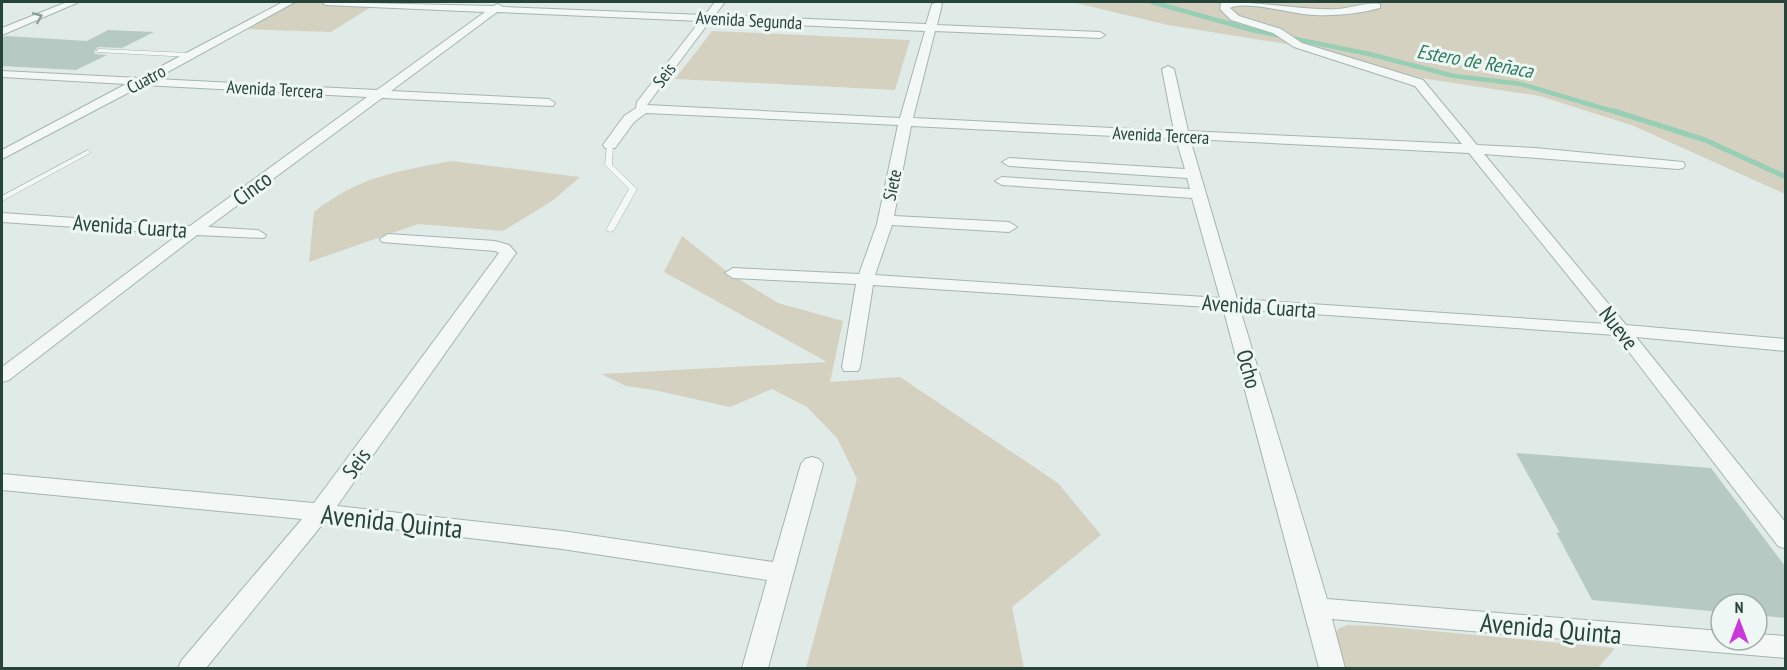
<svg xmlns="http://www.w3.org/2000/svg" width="1787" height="670" font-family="'PT Sans Narrow',sans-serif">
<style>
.green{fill:#d5d1c0}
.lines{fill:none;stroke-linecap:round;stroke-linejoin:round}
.stream-far1{stroke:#97ceb6;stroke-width:4.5}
.stream{stroke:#97ceb6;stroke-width:5}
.building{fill:#b6c9c2}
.lane-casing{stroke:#a4b5b0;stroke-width:1}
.street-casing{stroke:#a4b5b0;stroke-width:2}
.lane{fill:#f3f8f6;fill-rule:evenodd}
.street{fill:#f3f8f6;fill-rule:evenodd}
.oneway{stroke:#8c9e98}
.labels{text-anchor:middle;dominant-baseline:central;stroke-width:6;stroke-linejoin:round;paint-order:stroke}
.far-street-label{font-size:18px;fill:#26443a;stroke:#eff7f4}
.far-water-label{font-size:20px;font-style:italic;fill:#2c7c5c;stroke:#eff7f4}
.street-label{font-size:22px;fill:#26443a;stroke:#eff7f4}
.near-street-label{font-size:27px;fill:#26443a;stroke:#eff7f4}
</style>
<rect width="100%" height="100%" fill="#e0eae7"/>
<!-- green -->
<g class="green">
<path d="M 292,2 L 302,2 L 374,5 L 331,32 L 242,29 Z"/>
<path d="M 1072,2 L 1785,2 L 1785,194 L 1634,126 L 1540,96 L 1421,78 L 1299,46 L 1168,25 Z"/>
<path d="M 712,31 L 910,40 L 895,90 L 675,79 Z"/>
<path d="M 451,161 L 580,177 L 552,201 L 503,231 L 418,224 L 309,262 L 314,212 C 360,176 395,172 451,161 Z"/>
<path d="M 682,236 L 729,273 L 778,303 L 843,321 L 830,382 L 900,377 L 1058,483 L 1101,535 L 1012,607 L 1024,668 L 806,668 L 857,479 L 837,438 L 807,407 L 772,389 L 730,407 L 654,390 L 626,386 L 601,374 L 827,362 L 664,272 Z"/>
<path d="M 1347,625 L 1379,626 L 1615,648 L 1598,668 L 1341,668 L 1333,639 L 1338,629 Z"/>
</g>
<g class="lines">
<!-- stream-far1 -->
<path class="stream-far1" d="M 1152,2 L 1252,30 L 1369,54 L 1454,76 L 1521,84 L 1619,113"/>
<!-- stream -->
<path class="stream" d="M 1614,111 L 1705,140 L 1786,177"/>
</g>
<!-- building -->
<g class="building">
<path d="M 108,30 L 154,32 L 122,48 L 98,47 L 94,51 L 95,54 L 107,55 L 76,70 L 2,66 L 2,37 L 6,36 L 87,41 Z"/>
<path d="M 1516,453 L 1711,468 L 1785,566 L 1785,618 L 1757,615 L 1757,604 L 1721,604 L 1721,612 L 1592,600 L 1556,532 L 1560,533 Z"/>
</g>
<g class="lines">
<defs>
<g id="lane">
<path d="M 99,49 L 190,53 L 193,55 L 190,57 L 97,52 L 96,51 Z"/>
<path d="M 610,143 L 613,145 L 612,165 L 637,189 L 614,230 L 610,232 L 606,230 L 629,189 L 605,165 L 607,145 Z"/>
<path d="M 88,150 L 90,151 L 90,153 L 2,201 L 2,196 Z"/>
</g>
<g id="street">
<path d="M 67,2 L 79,2 L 2,35 L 2,28 Z"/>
<path d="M 283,2 L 295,2 L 155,79 L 377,90 L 485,12 L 326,5 L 321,2 L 493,6 L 498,4 L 503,7 L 705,15 L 715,2 L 725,2 L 715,15 L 926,24 L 932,4 L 939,2 L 942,4 L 937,25 L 1100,32 L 1105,35 L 1100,38 L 935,31 L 913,118 L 1174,131 L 1162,69 L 1168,66 L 1174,69 L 1188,131 L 1462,144 L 1415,86 L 1294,47 L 1273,33 L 1231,20 L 1220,9 L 1221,3 C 1255,0 1301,11 1338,9 C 1351,8 1367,2 1380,4 L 1380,8 C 1358,14 1336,16 1314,15 C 1293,14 1245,0 1230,8 L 1239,16 L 1281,29 L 1302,43 L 1423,80 L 1477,145 L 1535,148 L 1683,162 L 1685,165 L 1683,168 L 1678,169 L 1484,154 L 1626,325 L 1786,339 L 1786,351 L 1636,337 L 1786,523 L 1786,549 L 1778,546 L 1616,335 L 1240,309 L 1327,599 L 1721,631 L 1721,640 L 1757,640 L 1757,634 L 1786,636 L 1786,658 L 1332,619 L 1345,668 L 1319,668 L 1223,308 L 873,285 L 860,367 L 858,371 L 844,371 L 842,367 L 856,284 L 733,278 L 725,273 L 733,268 L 859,274 L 877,224 L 898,125 L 646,113 L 634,122 L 615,148 L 605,148 L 603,145 L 624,116 L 636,108 L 637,102 L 700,21 L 497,12 L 391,91 L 549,99 L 555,103 L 553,106 L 382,98 L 208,227 L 258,230 L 266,235 L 264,238 L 197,235 L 9,380 L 2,382 L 2,367 L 179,234 L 2,222 L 2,213 L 190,226 L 367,97 L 143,85 L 2,159 L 2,150 L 126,84 L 2,77 L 2,71 L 139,78 ZM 710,21 L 925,31 L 900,118 L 647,105 ZM 911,126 L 1176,139 L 1185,169 L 1009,158 L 1002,162 L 1009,166 L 1187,178 L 1190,189 L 1002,177 L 995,181 L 1002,185 L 1192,198 L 1220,298 L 875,275 L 892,225 L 1009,232 L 1017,227 L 1009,222 L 894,216 ZM 1190,139 L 1469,153 L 1607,324 L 1237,299 Z"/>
<path d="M 388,234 L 495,241 L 509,245 L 516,253 L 337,506 L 562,531 L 773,562 L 801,464 L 805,459 L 812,457 L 819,459 L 823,464 L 768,668 L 742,668 L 767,580 L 562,549 L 325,521 L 206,668 L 178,668 L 182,660 L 302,519 L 2,490 L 2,474 L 314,503 L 499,253 L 495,251 L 382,242 L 380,239 Z"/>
</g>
</defs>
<!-- lane casing -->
<use href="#lane" class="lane-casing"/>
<!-- street casing -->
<use href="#street" class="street-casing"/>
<!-- lane -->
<use href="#lane" class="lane"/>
<!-- street -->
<use href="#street" class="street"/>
</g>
<!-- one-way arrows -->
<defs><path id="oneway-chevron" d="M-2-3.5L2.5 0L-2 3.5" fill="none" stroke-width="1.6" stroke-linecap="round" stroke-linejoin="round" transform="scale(1.5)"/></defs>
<use class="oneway" href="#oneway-chevron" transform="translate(38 17) rotate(-23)"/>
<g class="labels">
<!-- far-street labels -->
<g class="far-street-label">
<text transform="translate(749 20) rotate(3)">Avenida Segunda</text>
<text transform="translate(664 75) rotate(-53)">Seis</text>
<text transform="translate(146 79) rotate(-28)">Cuatro</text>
<text transform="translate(275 89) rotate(3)">Avenida Tercera</text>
<text transform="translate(1161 135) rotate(3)">Avenida Tercera</text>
<text transform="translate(892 185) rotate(-78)">Siete</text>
</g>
<!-- far-water labels -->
<g class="far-water-label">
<text transform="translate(1475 61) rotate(10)">Estero de Reñaca</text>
</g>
<!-- street labels -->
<g class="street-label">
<text transform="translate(252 188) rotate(-36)">Cinco</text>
<text transform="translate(130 226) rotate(4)">Avenida Cuarta</text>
<text transform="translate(1259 306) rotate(4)">Avenida Cuarta</text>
<text transform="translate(1619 328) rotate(52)">Nueve</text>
<text transform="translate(1249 369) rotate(74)">Ocho</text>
<text transform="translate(356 463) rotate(-54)">Seis</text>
</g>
<!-- near-street labels -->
<g class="near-street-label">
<text transform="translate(392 521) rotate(6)">Avenida Quinta</text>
<text transform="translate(1551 628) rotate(5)">Avenida Quinta</text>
</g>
</g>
<!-- border -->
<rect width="1787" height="670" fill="none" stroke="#26443a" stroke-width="6"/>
<!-- north arrow -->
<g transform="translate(1739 622)"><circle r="28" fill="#eff7f4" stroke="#9fafaa" stroke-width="1.5"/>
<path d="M0-4.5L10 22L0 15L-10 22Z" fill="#cb37dd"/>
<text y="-9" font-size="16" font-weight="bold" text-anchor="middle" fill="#26443a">N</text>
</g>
</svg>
